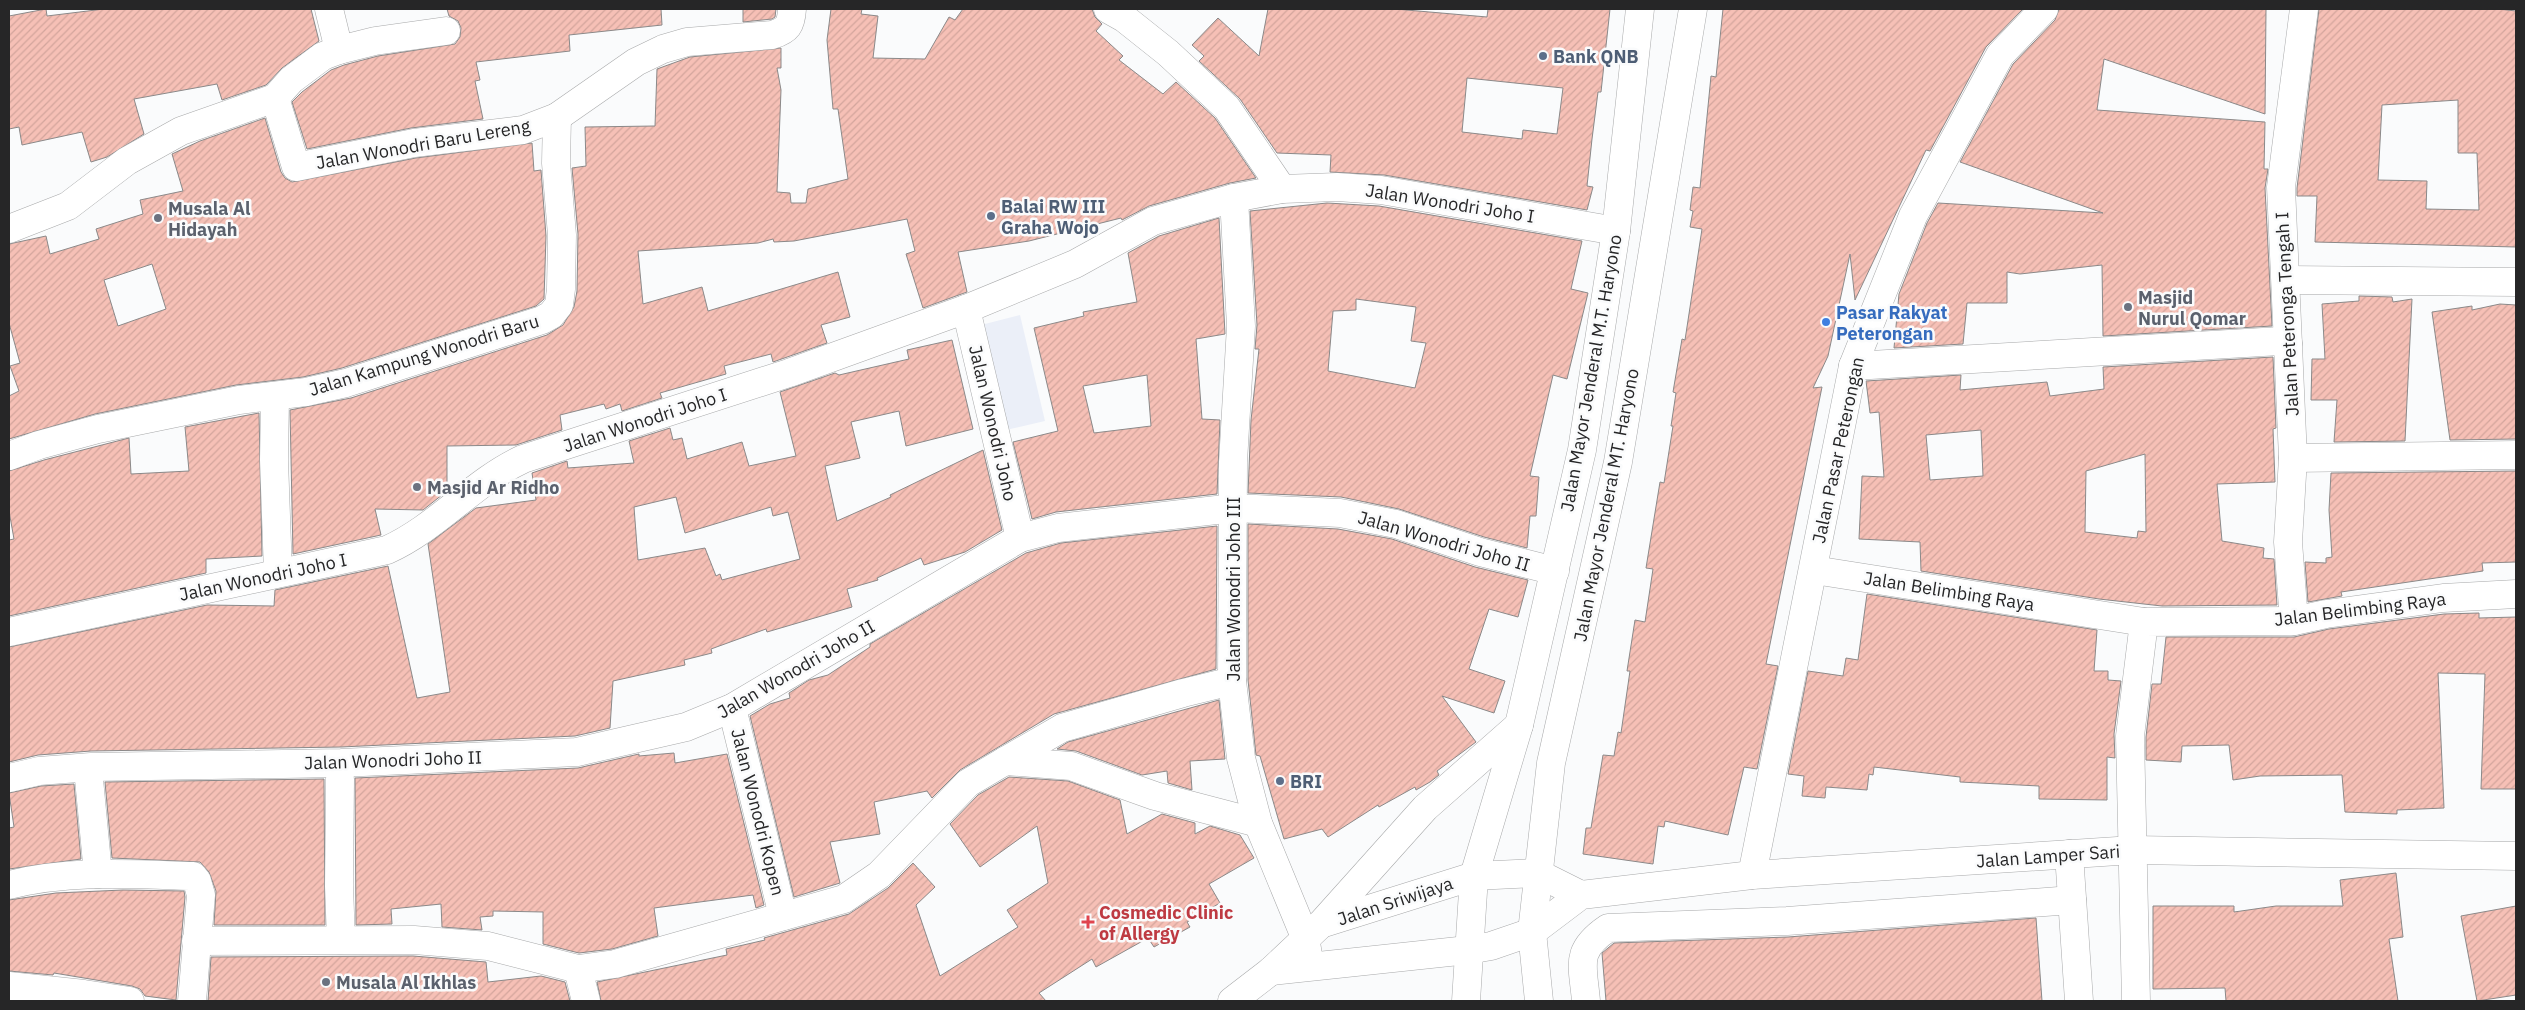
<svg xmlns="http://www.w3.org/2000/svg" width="2525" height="1010" font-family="'IBM Plex Sans',sans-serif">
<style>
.built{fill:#ebeff8}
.building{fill:url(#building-hatch);stroke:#8b8989;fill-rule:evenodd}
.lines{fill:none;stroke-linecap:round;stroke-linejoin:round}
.minor-casing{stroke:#a8a9aa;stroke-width:29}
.major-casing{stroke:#a8a9aa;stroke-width:29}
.highway-casing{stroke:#a8a9aa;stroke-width:29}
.minor{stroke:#fff;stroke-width:28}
.major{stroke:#fff;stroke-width:28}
.highway{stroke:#fff;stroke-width:28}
.service-dot{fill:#5c6f8a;stroke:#fafbfc;stroke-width:2}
.worship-dot{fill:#6b7280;stroke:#fafbfc;stroke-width:2}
.shop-dot{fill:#3f7fe0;stroke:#fafbfc;stroke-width:2}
.health-dot{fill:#e0444e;stroke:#fafbfc;stroke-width:2}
.labels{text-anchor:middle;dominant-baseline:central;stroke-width:5;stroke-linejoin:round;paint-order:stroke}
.service-label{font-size:18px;font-weight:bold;fill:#4e5e75;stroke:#fafbfc;text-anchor:start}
.street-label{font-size:18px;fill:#262627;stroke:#fafbfc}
.worship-label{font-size:18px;font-weight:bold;fill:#5b616d;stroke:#fafbfc;text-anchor:start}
.shop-label{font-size:18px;font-weight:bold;fill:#366cbe;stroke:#fafbfc;text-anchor:start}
.health-label{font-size:18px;font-weight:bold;fill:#be3a42;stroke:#fafbfc;text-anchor:start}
</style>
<defs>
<pattern id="building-hatch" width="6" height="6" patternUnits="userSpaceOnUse" patternTransform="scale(1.25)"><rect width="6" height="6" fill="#f6c0b6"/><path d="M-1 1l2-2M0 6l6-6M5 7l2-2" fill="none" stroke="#d3a59c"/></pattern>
</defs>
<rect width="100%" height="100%" fill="#fafbfc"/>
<!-- built -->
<path class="built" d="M 1020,315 L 1045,421 L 1006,430 L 981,325 Z"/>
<!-- building -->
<g class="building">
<path d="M 46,9 L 47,16 L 104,9 L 311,9 L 319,41 L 282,68 L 266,85 L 222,100 L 217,84 L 134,99 L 144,134 L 107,157 L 91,162 L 82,132 L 22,145 L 19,127 L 9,129 L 9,16 Z"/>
<path d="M 447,9 L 661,9 L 662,25 L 569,35 L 570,51 L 476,62 L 480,80 L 475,81 L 483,119 L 411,128 L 307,149 L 292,102 L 302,92 L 331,70 L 344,65 L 378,56 L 455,44 L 460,37 L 461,28 L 458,21 L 449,16 Z"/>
<path d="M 743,9 L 776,9 L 775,17 L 772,19 L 743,22 Z"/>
<path d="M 831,9 L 862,9 L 861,14 L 878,16 L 873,58 L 925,59 L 949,17 L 955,20 L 963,9 L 1092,9 L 1095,17 L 1102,24 L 1096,31 L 1123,56 L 1119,60 L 1163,94 L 1176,82 L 1215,118 L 1256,178 L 1230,183 L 1149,206 L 1122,220 L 1121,218 L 1029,241 L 958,252 L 967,292 L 923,308 L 906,254 L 915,251 L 907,219 L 794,241 L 774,242 L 773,239 L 758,243 L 638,251 L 643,304 L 702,287 L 708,311 L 838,272 L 850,317 L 821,325 L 827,343 L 773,362 L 771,354 L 724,366 L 726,374 L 660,393 L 662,398 L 622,411 L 620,404 L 606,409 L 604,404 L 560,415 L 562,430 L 516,445 L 447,446 L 447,491 L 423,510 L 375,509 L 381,535 L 293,554 L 290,410 L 351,398 L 547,335 L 563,325 L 574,307 L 577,291 L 578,234 L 572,168 L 586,166 L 585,127 L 655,126 L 657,69 L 690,57 L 781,48 L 781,68 L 777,68 L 781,90 L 777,192 L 790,193 L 791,203 L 806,203 L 808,189 L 848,179 L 838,109 L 833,109 L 827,40 Z"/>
<path d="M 1268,9 L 1395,9 L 1487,17 L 1488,9 L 1610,9 L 1601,92 L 1598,92 L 1592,139 L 1587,186 L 1593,187 L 1587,210 L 1384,175 L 1330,172 L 1331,155 L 1277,153 L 1240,99 L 1199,61 L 1204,56 L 1192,45 L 1218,18 L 1259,56 ZM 1467,78 L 1563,88 L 1557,134 L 1523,130 L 1522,139 L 1462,132 Z"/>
<path d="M 1723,9 L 2023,9 L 1986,47 L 1930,151 L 1926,150 L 1855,300 L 1850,254 L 1828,356 L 1813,388 L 1822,387 L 1766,664 L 1778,666 L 1757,769 L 1744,767 L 1728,835 L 1665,821 L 1664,827 L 1658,826 L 1653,864 L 1583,854 L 1586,828 L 1591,828 L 1603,755 L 1614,756 L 1618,732 L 1621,733 L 1630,671 L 1627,671 L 1635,620 L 1645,622 L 1653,569 L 1646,568 L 1660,482 L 1664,483 L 1673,426 L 1671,426 L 1676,393 L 1673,392 L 1682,339 L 1685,340 L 1702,229 L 1690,227 L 1693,211 L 1690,210 L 1693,187 L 1700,188 L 1711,76 L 1716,77 Z"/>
<path d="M 2059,9 L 2266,9 L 2265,114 L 2104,59 L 2097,110 L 2265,122 L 2264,169 L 2268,169 L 2265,188 L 2272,326 L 2103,336 L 2102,265 L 2020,274 L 2007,272 L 2007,303 L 1967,303 L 1963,344 L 1894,348 L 1899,294 L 1927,223 L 1938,203 L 2103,213 L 1960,162 L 2013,64 L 2055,20 Z"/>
<path d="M 2319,9 L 2498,9 L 2516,11 L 2516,247 L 2315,242 L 2317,196 L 2297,196 L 2297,188 ZM 2458,100 L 2458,153 L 2477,153 L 2479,210 L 2426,209 L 2427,181 L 2378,180 L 2382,105 Z"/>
<path d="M 265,118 L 281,172 L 285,178 L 292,182 L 416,158 L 532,143 L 534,171 L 541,170 L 546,236 L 544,299 L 536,306 L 342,368 L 303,377 L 236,385 L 95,414 L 9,439 L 9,396 L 19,391 L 10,366 L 20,363 L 9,323 L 9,244 L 46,236 L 50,254 L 99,239 L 96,229 L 143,214 L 140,200 L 183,191 L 172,154 L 200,141 ZM 152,264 L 166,309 L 118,326 L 104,280 Z"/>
<path d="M 1327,203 L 1379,206 L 1582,241 L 1571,289 L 1588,293 L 1567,379 L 1553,375 L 1530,476 L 1539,477 L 1536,516 L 1530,516 L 1527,548 L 1484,537 L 1399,509 L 1341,497 L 1248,493 L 1251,420 L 1259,349 L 1255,349 L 1257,325 L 1250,211 ZM 1356,299 L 1416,307 L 1411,341 L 1426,343 L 1415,388 L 1328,371 L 1333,311 L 1356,310 Z"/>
<path d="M 1219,218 L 1225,334 L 1196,339 L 1202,419 L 1220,420 L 1217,494 L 1056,512 L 1032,519 L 1013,442 L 1058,431 L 1034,328 L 1084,316 L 1083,312 L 1137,302 L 1128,253 L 1159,236 ZM 1147,375 L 1151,426 L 1094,433 L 1083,386 Z"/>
<path d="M 2359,296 L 2392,297 L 2393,302 L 2412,299 L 2405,441 L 2334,442 L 2337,400 L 2311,400 L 2312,359 L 2325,359 L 2322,304 L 2359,301 Z"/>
<path d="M 2500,304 L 2516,305 L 2516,439 L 2450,440 L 2432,312 L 2472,306 L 2472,310 Z"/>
<path d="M 952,340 L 973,429 L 906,446 L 899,411 L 851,422 L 860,458 L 825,466 L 837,521 L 891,497 L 890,495 L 983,450 L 1002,530 L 965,552 L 924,565 L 921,558 L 877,578 L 878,580 L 847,589 L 852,607 L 767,632 L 766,629 L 711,649 L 712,653 L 684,660 L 685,665 L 613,681 L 610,728 L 575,736 L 341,747 L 91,751 L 38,755 L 9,762 L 9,647 L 207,605 L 274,606 L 275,590 L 388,566 L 417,698 L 450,692 L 428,544 L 476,508 L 536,500 L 532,473 L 567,461 L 568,468 L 634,463 L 629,441 L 670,428 L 673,440 L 682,438 L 687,459 L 742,442 L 749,466 L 796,456 L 780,392 L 835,373 L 839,375 L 909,359 L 907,350 ZM 676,497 L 685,533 L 771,507 L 773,516 L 788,512 L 800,559 L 722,580 L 720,574 L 716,576 L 705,548 L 638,560 L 634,507 Z"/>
<path d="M 2273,357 L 2276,428 L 2273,429 L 2275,482 L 2217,484 L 2222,541 L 2264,548 L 2263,558 L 2274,559 L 2277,605 L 2162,606 L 2099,599 L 1921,571 L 1920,542 L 1859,539 L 1862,476 L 1884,477 L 1879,412 L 1870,413 L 1866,381 L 1961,375 L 1960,390 L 2047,382 L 2050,396 L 2104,389 L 2103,367 ZM 1981,430 L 1983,476 L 1930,480 L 1926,435 ZM 2145,454 L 2146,532 L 2138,531 L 2137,538 L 2085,532 L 2086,471 Z"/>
<path d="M 259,413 L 262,556 L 206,559 L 206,573 L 9,616 L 9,540 L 14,539 L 9,511 L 9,471 L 44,460 L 129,438 L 131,474 L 189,471 L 185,427 Z"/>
<path d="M 2516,471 L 2516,562 L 2482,563 L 2483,571 L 2341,592 L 2342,596 L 2308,602 L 2305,562 L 2326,563 L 2326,558 L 2332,557 L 2329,510 L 2331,473 Z"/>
<path d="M 1248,524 L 1338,529 L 1392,539 L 1475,567 L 1528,580 L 1518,617 L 1489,609 L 1469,669 L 1505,681 L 1494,713 L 1442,696 L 1476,742 L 1437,771 L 1439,775 L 1430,782 L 1416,790 L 1415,787 L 1379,807 L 1378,805 L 1328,837 L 1322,829 L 1284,839 L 1260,756 L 1256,755 L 1248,680 Z"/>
<path d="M 1217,526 L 1216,669 L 1054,714 L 960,770 L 932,798 L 927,791 L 874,802 L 880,834 L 830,842 L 840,883 L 794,897 L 750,716 L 770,704 L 790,698 L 789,693 L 809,680 L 828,675 L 870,647 L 870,644 L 1026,553 L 1061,543 Z"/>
<path d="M 1867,594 L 2097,630 L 2094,671 L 2108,671 L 2108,680 L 2121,681 L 2114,734 L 2115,758 L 2107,757 L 2107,800 L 2039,799 L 2039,786 L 1960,782 L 1960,777 L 1874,767 L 1873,775 L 1869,774 L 1867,790 L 1826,787 L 1825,798 L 1802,796 L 1804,776 L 1788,774 L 1808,671 L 1843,676 L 1846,658 L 1858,660 Z"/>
<path d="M 2479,613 L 2479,618 L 2516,617 L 2516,789 L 2481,789 L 2485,674 L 2438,673 L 2444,808 L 2397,810 L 2397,814 L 2345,812 L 2342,775 L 2260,776 L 2233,780 L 2229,745 L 2182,746 L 2181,762 L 2146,760 L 2146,737 L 2152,684 L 2161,684 L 2166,637 L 2294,637 L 2329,629 L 2444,614 Z"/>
<path d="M 1219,700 L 1225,759 L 1190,761 L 1192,790 L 1168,783 L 1167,771 L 1142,775 L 1076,751 L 1057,749 L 1068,742 Z"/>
<path d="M 674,753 L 675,763 L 727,754 L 764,905 L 756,908 L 753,895 L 654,908 L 658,936 L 612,949 L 579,953 L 543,944 L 543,912 L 493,911 L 493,916 L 480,917 L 482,930 L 442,927 L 441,904 L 391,909 L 392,924 L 356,925 L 355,778 L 578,768 L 639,754 L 639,756 Z"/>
<path d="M 1009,777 L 1068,781 L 1120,800 L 1127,834 L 1162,814 L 1195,823 L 1195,834 L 1210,826 L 1240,835 L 1254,858 L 1209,884 L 1220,903 L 1187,922 L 1190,927 L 1154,947 L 1148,938 L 1096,967 L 1092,959 L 1039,993 L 1046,1001 L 601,1001 L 597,982 L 727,955 L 726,949 L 765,940 L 764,938 L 849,914 L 888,888 L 913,863 L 935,887 L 916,905 L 940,976 L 1018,927 L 1007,910 L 1048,883 L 1037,826 L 980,867 L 950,824 L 978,795 Z"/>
<path d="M 324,779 L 325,925 L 214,925 L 216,891 L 209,872 L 200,862 L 112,858 L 105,782 Z"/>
<path d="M 74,784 L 81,859 L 9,869 L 9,828 L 14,827 L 9,793 L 41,786 Z"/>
<path d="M 2396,873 L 2403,937 L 2389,939 L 2398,1001 L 2226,1001 L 2225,988 L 2153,989 L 2153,906 L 2234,906 L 2234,912 L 2276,906 L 2343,906 L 2340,880 Z"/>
<path d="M 123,890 L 184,891 L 185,897 L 176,1000 L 145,996 L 140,989 L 132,986 L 54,973 L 53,975 L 9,971 L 9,900 L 56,893 Z"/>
<path d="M 2516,906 L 2516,995 L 2477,1001 L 2461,916 Z"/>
<path d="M 2036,918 L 2042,1001 L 1606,1001 L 1602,953 L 1614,943 L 1788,937 Z"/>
<path d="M 413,956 L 486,962 L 488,982 L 541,976 L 565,982 L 570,1001 L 208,1001 L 211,957 Z"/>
</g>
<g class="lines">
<defs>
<g id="minor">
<path d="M 329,9 L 339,50"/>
<path d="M 1108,9 L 1124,18 L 1168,53 L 1227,108 L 1282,189"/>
<path d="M 275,98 L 296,167 L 414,143 L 523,130 L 557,117 L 636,62 L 663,49 L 687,42 L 772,35 C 788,30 791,25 792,9"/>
<path d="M 1234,198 L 1241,326 L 1233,462 L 1232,681 L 1241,758 L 1258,823 L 1305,937 L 1309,961"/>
<path d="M 9,229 L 68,206 L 127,161 L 181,131 L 275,98 L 291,80 L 323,56 L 339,50 L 375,41 L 446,31"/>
<path d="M 2286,280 L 2516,282"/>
<path d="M 966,309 L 1020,538"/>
<path d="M 1853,366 L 2280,341 L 2288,343"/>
<path d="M 275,396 L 274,460 L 278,573"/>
<path d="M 9,456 L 39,445 L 98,429 L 239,400 L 306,392 L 346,383 L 542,320 L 551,315 L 559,305 L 561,289 L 562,235 L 556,163 L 557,117"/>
<path d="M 2293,458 L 2516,455"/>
<path d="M 1814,570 L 2144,622"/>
<path d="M 2294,621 L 2288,542 L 2293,458 L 2281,187 L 2304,9"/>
<path d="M 9,632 L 387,550 C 438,527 473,482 523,459 L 789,373 L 966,309 L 1075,264 L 1153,221 L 1234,198 L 1282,189 L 1337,187 L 1381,190 L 1616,231"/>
<path d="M 732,708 L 783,916"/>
<path d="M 1005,761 L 1071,766 L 1155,796 L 1258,823"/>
<path d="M 9,778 L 39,771 L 91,767 L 341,763 L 577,752 L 686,727 L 732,708 L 1020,538 L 1058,528 L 1234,508 L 1340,513 L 1396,524 L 1480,552 L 1555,571"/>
<path d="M 89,779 L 98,874"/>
<path d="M 340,779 L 339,886 L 341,940"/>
<path d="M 2069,854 L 2079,1001"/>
<path d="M 1537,873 L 1581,895"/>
<path d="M 1752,875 L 1853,366 L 1913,216 L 2000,55 L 2044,9"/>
<path d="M 9,885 C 69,870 131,874 193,876 L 197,881 L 201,895 L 192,1001"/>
<path d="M 1532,932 L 1581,895 L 1752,875 L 2133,850 L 2516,856"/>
<path d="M 196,941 L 414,940 L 488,946 L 578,969 L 615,964 L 844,899 L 879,875 L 968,783 L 1005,761 L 1062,728 L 1183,693 L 1232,681"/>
<path d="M 578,969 L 586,1001"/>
<path d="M 9,986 L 84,994 L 130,1001"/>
<path d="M 1586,1001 C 1583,965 1574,951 1608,928 L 1787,921 L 2072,900"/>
<path d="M 2136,1001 L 2130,736 L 2144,622 L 2294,621 L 2326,614 L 2443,598 L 2516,594"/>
</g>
<g id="major">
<path d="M 1271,971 L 1468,950 L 1491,946 L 1532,932"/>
<path d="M 1232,1001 L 1271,971 L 1321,924 L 1474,876 L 1537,873"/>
</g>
<g id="highway">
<path d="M 1321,924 L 1425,808 L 1519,725"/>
<path d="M 1466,1001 L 1474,876 L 1519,725 L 1582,450 L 1616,231 L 1640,9"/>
<path d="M 1539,1001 L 1532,932 L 1551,763 L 1618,462 L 1693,9"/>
</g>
</defs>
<!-- minor casing -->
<use href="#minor" class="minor-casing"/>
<!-- major casing -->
<use href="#major" class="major-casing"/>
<!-- highway casing -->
<use href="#highway" class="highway-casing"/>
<!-- minor -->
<use href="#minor" class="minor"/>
<!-- major -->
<use href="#major" class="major"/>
<!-- highway -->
<use href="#highway" class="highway"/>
</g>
<!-- markers -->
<g class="service-dot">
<circle cx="1543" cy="56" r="5"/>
<circle cx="991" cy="216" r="5"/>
<circle cx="1280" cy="781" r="5"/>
</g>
<g class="worship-dot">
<circle cx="158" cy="218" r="5"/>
<circle cx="2128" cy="307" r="5"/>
<circle cx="417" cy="487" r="5"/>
<circle cx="326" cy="982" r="5"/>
</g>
<circle class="shop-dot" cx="1826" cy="322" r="5"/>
<path class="health-dot" d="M1085.5 914.5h5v5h5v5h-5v5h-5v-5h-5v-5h5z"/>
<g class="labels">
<!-- service labels -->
<g class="service-label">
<text x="1553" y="56">Bank QNB</text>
<text x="1001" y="206">Balai RW III<tspan x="1001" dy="21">Graha Wojo</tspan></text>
<text x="1290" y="781">BRI</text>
</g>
<!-- street labels -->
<g class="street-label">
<text transform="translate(423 144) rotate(-10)">Jalan Wonodri Baru Lereng</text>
<text transform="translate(1450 203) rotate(9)">Jalan Wonodri Joho I</text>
<text transform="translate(2287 314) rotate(-93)">Jalan Peteronga Tengah I</text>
<text transform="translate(424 355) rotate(-17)">Jalan Kampung Wonodri Baru</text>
<text transform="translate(1591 373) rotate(-80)">Jalan Mayor Jenderal M.T. Haryono</text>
<text transform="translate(645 420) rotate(-18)">Jalan Wonodri Joho I</text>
<text transform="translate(993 423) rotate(77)">Jalan Wonodri Joho</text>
<text transform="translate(1838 450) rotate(-78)">Jalan Pasar Peterongan</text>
<text transform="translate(1606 505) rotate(-79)">Jalan Mayor Jenderal MT. Haryono</text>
<text transform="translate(1444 541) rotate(16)">Jalan Wonodri Joho II</text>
<text transform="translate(263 577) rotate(-12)">Jalan Wonodri Joho I</text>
<text transform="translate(1233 589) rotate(-90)">Jalan Wonodri Joho III</text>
<text transform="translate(1949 591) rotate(9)">Jalan Belimbing Raya</text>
<text transform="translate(2360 609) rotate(-7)">Jalan Belimbing Raya</text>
<text transform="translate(796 669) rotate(-30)">Jalan Wonodri Joho II</text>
<text transform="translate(393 760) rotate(-2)">Jalan Wonodri Joho II</text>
<text transform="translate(758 812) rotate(76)">Jalan Wonodri Kopen</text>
<text transform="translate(2048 856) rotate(-4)">Jalan Lamper Sari</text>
<text transform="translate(1395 901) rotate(-18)">Jalan Sriwijaya</text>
</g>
<!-- worship labels -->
<g class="worship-label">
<text x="168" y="208">Musala Al<tspan x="168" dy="21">Hidayah</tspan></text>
<text x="2138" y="297">Masjid<tspan x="2138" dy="21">Nurul Qomar</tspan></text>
<text x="427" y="487">Masjid Ar Ridho</text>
<text x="336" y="982">Musala Al Ikhlas</text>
</g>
<!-- shop labels -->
<g class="shop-label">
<text x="1836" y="312">Pasar Rakyat<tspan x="1836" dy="21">Peterongan</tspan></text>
</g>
<!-- health labels -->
<g class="health-label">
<text x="1099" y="912">Cosmedic Clinic<tspan x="1099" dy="21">of Allergy</tspan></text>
</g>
</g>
<!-- border -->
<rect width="2525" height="1010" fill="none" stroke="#262627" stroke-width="20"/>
</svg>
